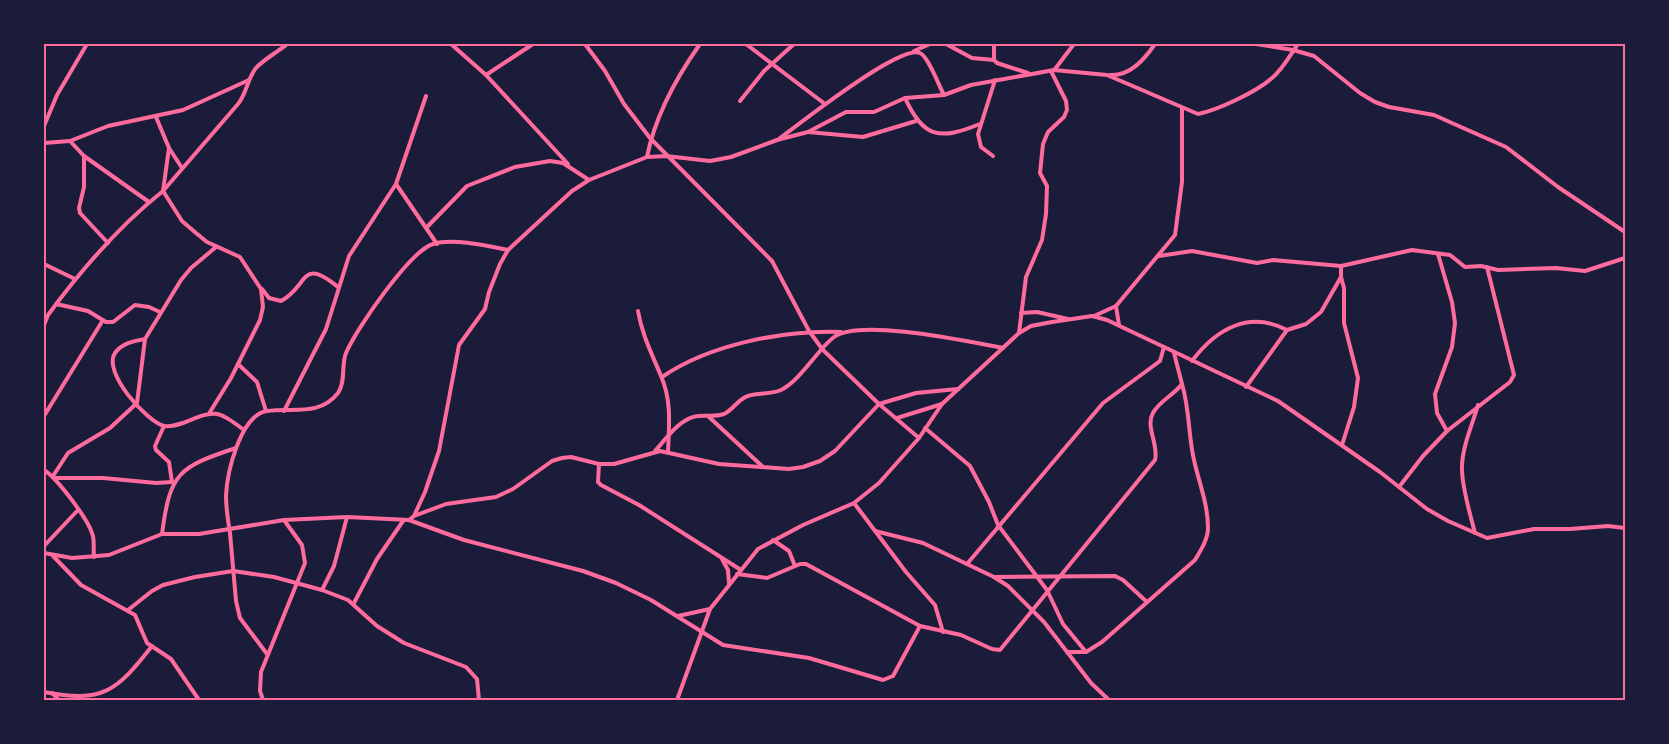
<svg xmlns="http://www.w3.org/2000/svg" width="1669" height="744" font-family="'Noto Sans',sans-serif">
<style>
.lines{fill:none;stroke-linecap:round;stroke-linejoin:round}
.minor{stroke:#ff6b9d;stroke-width:4}
.neatline{fill:none;stroke:#ff6b9d;stroke-width:2}
</style>
<rect width="100%" height="100%" fill="#1b1b3a"/>
<g class="lines">
<!-- minor -->
<g class="minor">
<path d="M 451,44 L 486,75 L 568,164"/>
<path d="M 585,44 L 605,71 L 624,104 L 650,138 L 772,261 L 809,331 L 823,350 L 879,404 L 919,438"/>
<path d="M 746,44 L 825,104"/>
<path d="M 946,44 L 972,58 L 994,60"/>
<path d="M 994,44 L 994,60 L 997,63 L 1028,73"/>
<path d="M 1256,44 L 1293,50 L 1314,56 L 1360,93 L 1375,102 L 1389,107 L 1434,115 L 1506,147 L 1558,187 L 1625,232"/>
<path d="M 914,51 L 930,44"/>
<path d="M 1055,69 L 1074,44"/>
<path d="M 486,75 L 533,44"/>
<path d="M 1110,75 C 1130,76 1144,60 1155,44"/>
<path d="M 905,98 C 924,139 940,140 980,124"/>
<path d="M 740,101 L 764,71 L 794,44"/>
<path d="M 156,117 L 169,148 L 182,168"/>
<path d="M 44,126 L 57,95 L 87,44"/>
<path d="M 808,132 L 863,137 L 916,121"/>
<path d="M 779,139 C 799,124 900,44 920,53 C 928,56 939,86 944,95"/>
<path d="M 70,141 L 84,156 L 149,202"/>
<path d="M 44,143 L 70,141 L 108,126 L 183,110 L 249,80"/>
<path d="M 169,148 L 163,191 L 182,221 L 196,233 L 207,242 L 240,257 L 261,289 L 263,307 L 260,320 L 231,378 L 210,412"/>
<path d="M 84,156 L 84,187 L 79,208 L 80,213 L 108,243"/>
<path d="M 993,156 L 981,147 L 978,134 L 995,80"/>
<path d="M 647,157 C 655,116 676,78 700,44"/>
<path d="M 396,184 L 437,244"/>
<path d="M 427,227 L 467,186 L 515,167 L 550,161 L 563,163 L 589,180"/>
<path d="M 1438,254 L 1452,302 L 1455,323 L 1452,347 L 1435,394 L 1437,413 L 1447,431"/>
<path d="M 1159,256 L 1192,251 L 1257,263 L 1273,260 L 1341,266 L 1412,250 L 1450,255 L 1465,267 L 1481,266 L 1498,270 L 1556,268 L 1585,271 L 1625,258"/>
<path d="M 44,264 L 75,279"/>
<path d="M 1341,277 L 1344,288 L 1344,323 L 1358,378 L 1354,407 L 1342,445"/>
<path d="M 262,289 L 269,298 L 281,301 C 309,286 300,256 338,287"/>
<path d="M 56,304 L 88,311 L 106,322 L 113,322 L 135,305 L 149,307 L 160,312"/>
<path d="M 1116,306 L 1119,325"/>
<path d="M 638,311 C 642,335 652,354 661,376 C 672,401 669,426 668,452"/>
<path d="M 1021,313 L 1037,312 L 1068,319"/>
<path d="M 1094,316 L 1116,306 L 1175,235 L 1182,182 L 1182,108"/>
<path d="M 44,325 L 48,315 C 81,270 119,226 163,191 L 238,104 C 247,93 247,79 256,68 C 264,59 278,52 287,44"/>
<path d="M 1019,333 L 1026,277 L 1042,240 L 1046,214 L 1047,186 L 1040,173 L 1043,144 L 1048,132 L 1064,117 L 1067,110 L 1066,101 L 1051,71"/>
<path d="M 145,339 C 134,341 122,343 115,353 C 102,372 147,422 164,426 C 171,427 177,425 183,423 C 215,410 216,409 244,430"/>
<path d="M 1192,361 C 1216,329 1249,310 1287,330"/>
<path d="M 238,364 L 257,382 L 266,411"/>
<path d="M 662,377 C 710,344 784,330 841,332"/>
<path d="M 1246,387 L 1287,330 L 1306,324 L 1321,312 L 1341,277 L 1341,266"/>
<path d="M 284,411 L 326,329 L 349,256 L 396,184 L 426,96"/>
<path d="M 44,416 L 103,320"/>
<path d="M 709,417 L 762,466"/>
<path d="M 897,418 L 942,404"/>
<path d="M 164,426 L 155,446 L 156,450 L 169,462 L 172,482"/>
<path d="M 925,428 L 970,466 L 989,502 L 998,525 L 1047,590 L 1063,624 L 1086,652"/>
<path d="M 655,451 C 665,440 681,417 698,416 C 707,415 715,417 724,414 C 733,410 738,399 748,396 C 759,392 770,395 781,390 C 800,381 818,349 834,337 C 860,318 970,342 1003,348"/>
<path d="M 599,464 L 598,482 L 601,485 L 639,505 L 741,570"/>
<path d="M 44,470 C 57,478 87,518 92,533 C 95,540 93,549 94,557"/>
<path d="M 53,476 L 68,453 L 110,428 L 137,403 L 145,339 L 181,280 L 191,268 L 216,247"/>
<path d="M 55,478 L 103,478 L 156,483 L 172,482"/>
<path d="M 1399,487 L 1423,456 L 1447,431 L 1510,382 L 1514,375 L 1487,267"/>
<path d="M 854,503 L 906,572 L 935,605 L 943,632"/>
<path d="M 414,516 L 446,504 L 496,497 L 513,489 L 552,461 L 562,458 L 571,457 L 599,464 L 614,464 L 660,451 L 719,464 L 789,469 L 803,467 L 820,461 L 835,451 L 879,404 L 916,393 L 958,389"/>
<path d="M 409,520 L 464,540 L 583,571 L 616,583 L 651,600 L 723,645 L 809,658 L 883,680 L 893,676 L 920,626"/>
<path d="M 875,531 L 923,543 L 994,577 L 1008,586 L 1044,622 L 1091,683 L 1109,700"/>
<path d="M 1475,533 C 1470,513 1463,492 1462,471 C 1461,449 1472,426 1478,405"/>
<path d="M 162,534 C 170,473 178,467 236,448"/>
<path d="M 773,540 L 789,551 L 795,566"/>
<path d="M 44,546 L 78,510"/>
<path d="M 44,553 L 72,558 L 109,555 L 162,534 L 199,534 L 284,520 L 347,517 L 409,520 L 414,516 L 425,492 L 439,451 L 459,345 L 485,309 L 489,292 L 500,264 L 508,250 L 572,191 L 589,180 L 647,157 L 666,156 L 710,161 L 731,157 L 777,140 L 808,132 L 846,112 L 874,112 L 905,98 L 944,95 L 971,85 L 1054,70 L 1107,75 L 1198,114 C 1218,110 1256,92 1272,78 C 1283,69 1290,55 1298,44"/>
<path d="M 53,556 L 81,585 L 135,615 L 147,643 L 171,659 L 199,700"/>
<path d="M 722,559 L 728,570 L 729,583"/>
<path d="M 967,564 L 1103,403 L 1160,361 L 1164,347"/>
<path d="M 737,574 L 767,578 L 800,564 L 806,564 L 920,626 L 961,635 L 992,649 L 1000,650 L 1155,460 C 1159,445 1145,426 1153,413 C 1159,401 1174,395 1182,384 L 1174,353"/>
<path d="M 994,577 L 1115,576 L 1123,580 L 1147,602"/>
<path d="M 322,590 L 334,566 L 347,517"/>
<path d="M 354,603 L 377,559 L 403,521"/>
<path d="M 128,610 L 152,591 L 163,585 L 195,577 L 233,571 L 274,577 L 322,590 L 348,600 L 377,626 L 404,643 L 466,667 L 477,679 L 479,700"/>
<path d="M 678,616 L 710,609"/>
<path d="M 1067,652 L 1086,652 L 1102,642 L 1195,560 C 1201,550 1208,539 1208,528 C 1208,504 1199,483 1194,460 C 1188,434 1190,411 1182,384"/>
<path d="M 267,654 L 240,618 L 236,601 C 234,579 232,556 230,533 C 228,521 226,508 226,496 C 227,473 240,415 267,411 C 292,407 319,417 338,393 C 346,382 341,365 346,353 C 356,329 410,251 433,244 C 453,238 488,246 508,250"/>
<path d="M 44,692 C 103,703 116,692 152,646"/>
<path d="M 52,693 L 59,700"/>
<path d="M 263,700 L 260,691 L 261,672 L 305,563 L 302,545 L 284,520"/>
<path d="M 677,700 L 710,609 L 758,549 L 803,525 L 854,503 L 879,483 L 919,438 L 942,404 L 1019,333 L 1031,326 L 1052,322 L 1092,316 L 1107,320 L 1278,401 L 1380,472 L 1427,509 L 1448,521 L 1487,538 L 1534,529 L 1570,529 L 1608,526 L 1625,528"/>
</g>
</g>
<!-- border -->
<rect width="1669" height="744" fill="none" stroke="#1b1b3a" stroke-width="90"/>
<rect x="45" y="45" width="1579" height="654" class="neatline"/>
</svg>
